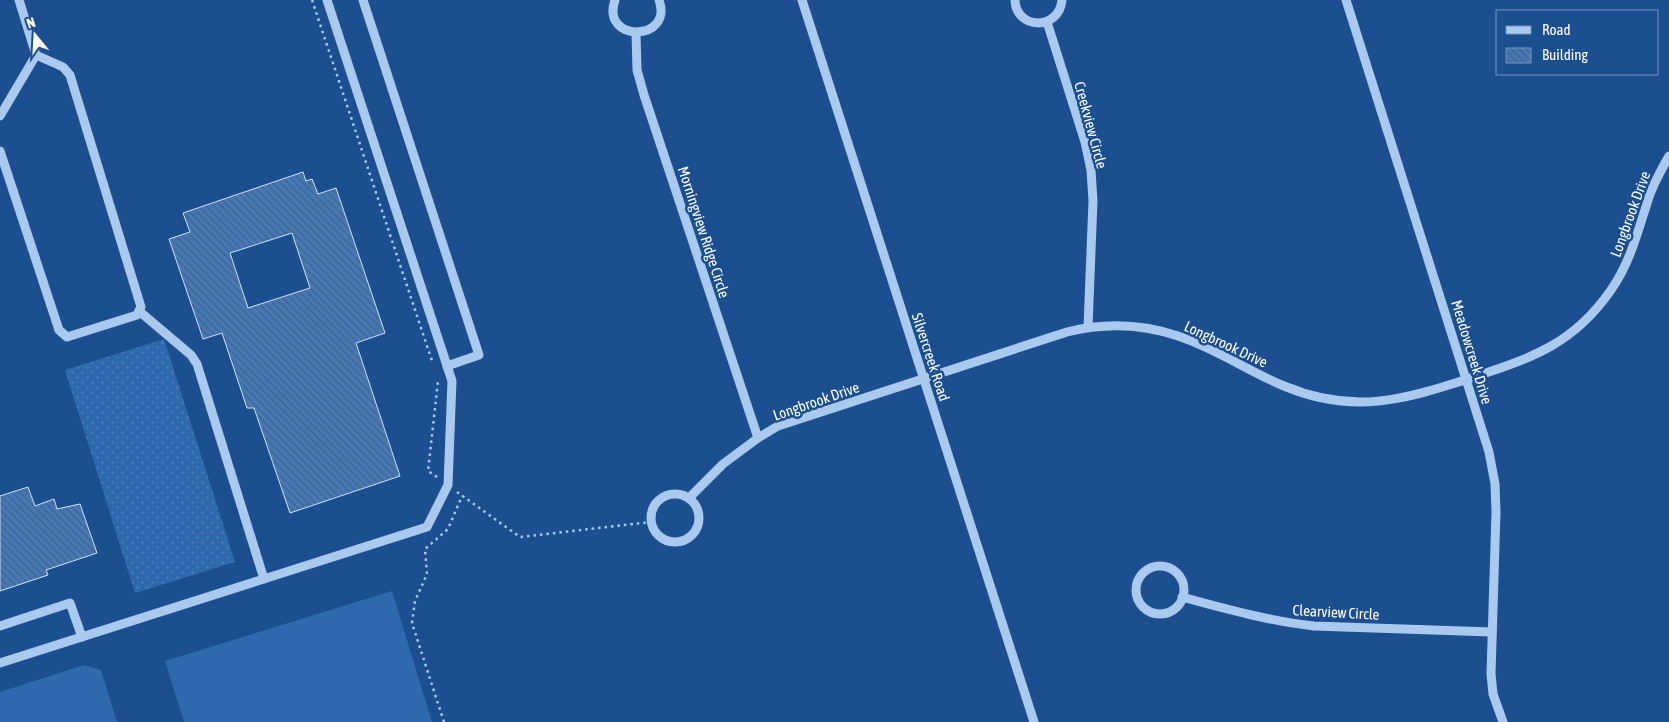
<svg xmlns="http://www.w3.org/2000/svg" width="1669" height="722" font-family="'Asap Condensed',sans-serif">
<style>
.grass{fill:url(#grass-dots)}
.pitch{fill:#2e69ad}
.building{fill:url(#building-back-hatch);stroke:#cfe3fa;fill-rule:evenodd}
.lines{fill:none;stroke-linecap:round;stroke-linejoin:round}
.path{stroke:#a9c9ee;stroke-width:2.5;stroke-dasharray:2.5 4;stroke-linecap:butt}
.minor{stroke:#a9c9ee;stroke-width:9}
.labels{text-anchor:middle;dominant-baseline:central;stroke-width:5;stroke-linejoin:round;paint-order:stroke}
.street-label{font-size:15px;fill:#fff;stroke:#1b4f8f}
</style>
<defs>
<pattern id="grass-dots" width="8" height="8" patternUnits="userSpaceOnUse" patternTransform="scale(1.25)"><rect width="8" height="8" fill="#2e69ad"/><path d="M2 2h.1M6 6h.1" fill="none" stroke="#4d80b9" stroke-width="1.8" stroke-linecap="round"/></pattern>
<pattern id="building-back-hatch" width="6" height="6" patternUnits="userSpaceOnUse" patternTransform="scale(1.25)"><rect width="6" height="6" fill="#4478b7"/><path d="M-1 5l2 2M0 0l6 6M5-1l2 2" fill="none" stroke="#486282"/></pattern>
</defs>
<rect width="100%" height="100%" fill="#1b4f8f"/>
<!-- grass -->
<path class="grass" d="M 164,339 L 235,562 L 135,593 L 65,370 Z"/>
<!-- pitch -->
<g class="pitch">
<path d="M 392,591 L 432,722 L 184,722 L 165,661 Z"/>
<path d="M 84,665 L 101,670 L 117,722 L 0,722 L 0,692 Z"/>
</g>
<!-- building -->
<g class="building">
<path d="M 303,172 L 306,181 L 312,179 L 318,194 L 336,188 L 385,333 L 356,343 L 400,476 L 290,513 L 254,408 L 247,408 L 222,333 L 203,339 L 169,239 L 190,232 L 183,213 ZM 292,233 L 310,288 L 248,308 L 230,253 Z"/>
<path d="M 28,487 L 35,506 L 54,499 L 57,509 L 80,504 L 97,553 L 46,570 L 48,575 L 0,591 L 0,496 Z"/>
</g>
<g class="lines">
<!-- path -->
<g class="path">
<path d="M 312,0 L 432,361"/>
<path d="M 437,477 L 428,471 L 438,381"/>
<path d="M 457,492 L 520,537 L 651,522"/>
<path d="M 444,722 L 412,623 L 415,601 L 427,574 L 425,549 L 448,529 L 462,496"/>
</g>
<!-- minor -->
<g class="minor">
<path d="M 363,0 L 479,355 L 447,366"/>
<path d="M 615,0 C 600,43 674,42 659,0"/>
<path d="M 802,0 L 1034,722"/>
<path d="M 1015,0 C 1016,30 1059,31 1062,0"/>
<path d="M 1346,0 L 1489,452 L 1495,484 L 1496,512 L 1491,674 L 1493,694 L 1503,722"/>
<path d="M 1047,22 L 1085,142 L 1091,170 L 1093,201 L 1088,327"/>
<path d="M 636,33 L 637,70 L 644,95 L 758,438"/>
<path d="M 0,116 L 36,55 L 19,0"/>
<path d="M 0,151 L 59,330 L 67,337 L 137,315 L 141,307 L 70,75 L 63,67 L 36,55"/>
<path d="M 139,311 L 191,355 L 197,364 L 264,579"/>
<circle cx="675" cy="518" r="24"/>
<path d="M 689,498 L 723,464 L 758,438 L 778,426 L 1067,332 C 1103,323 1142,324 1178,336 C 1215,348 1248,371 1284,386 C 1353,415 1403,400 1471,378 C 1531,358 1573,345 1611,290 C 1630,263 1638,231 1648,200 C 1653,184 1661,170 1669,156"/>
<circle cx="1160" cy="590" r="24"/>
<path d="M 1182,597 C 1226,609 1269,621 1314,626 L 1492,632"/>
<path d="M 0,626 L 70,603 L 82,637"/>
<path d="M 0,663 L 427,527 L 448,485 L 452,381 L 327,0"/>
</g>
</g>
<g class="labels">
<!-- street labels -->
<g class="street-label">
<text transform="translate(1091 125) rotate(75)">Creekview Circle</text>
<text transform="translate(1630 214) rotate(-70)">Longbrook Drive</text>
<text transform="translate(704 232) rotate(72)">Morningview Ridge Circle</text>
<text transform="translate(1226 344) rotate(25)">Longbrook Drive</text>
<text transform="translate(1472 352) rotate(73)">Meadowcreek Drive</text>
<text transform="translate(931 357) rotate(72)">Silvercreek Road</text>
<text transform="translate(816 401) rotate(-19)">Longbrook Drive</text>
<text transform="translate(1336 612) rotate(3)">Clearview Circle</text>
</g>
</g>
<!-- legend -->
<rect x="1496" y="10" width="162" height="65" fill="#1b4f8f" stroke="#7695bc"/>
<rect x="1506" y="26" width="25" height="8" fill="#a9c9ee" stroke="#7695bc"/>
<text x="1542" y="35" font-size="15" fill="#ffffff">Road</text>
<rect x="1506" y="48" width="25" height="15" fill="url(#building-back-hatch)" stroke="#7695bc"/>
<text x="1542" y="60" font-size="15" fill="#ffffff">Building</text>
<!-- north arrow -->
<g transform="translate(35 35) rotate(342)" stroke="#1b4f8f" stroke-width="4" paint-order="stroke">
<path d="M0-4L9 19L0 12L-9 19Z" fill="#ffffff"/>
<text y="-8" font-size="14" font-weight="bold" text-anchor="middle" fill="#ffffff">N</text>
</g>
</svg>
